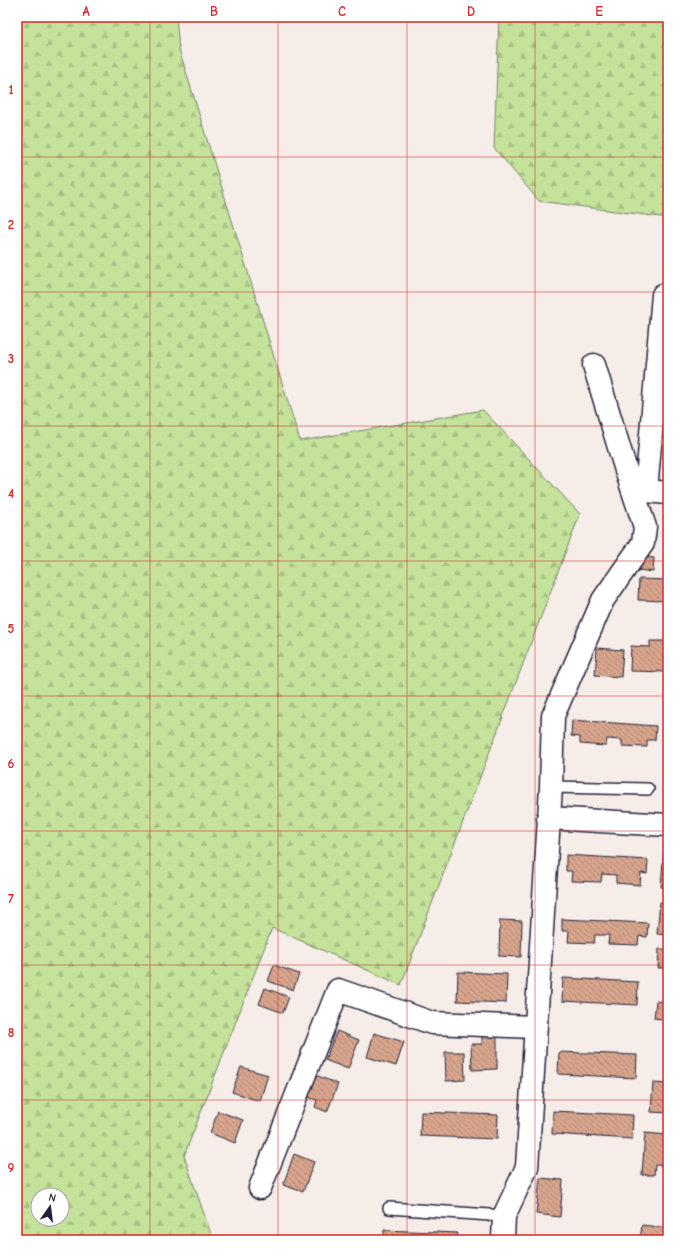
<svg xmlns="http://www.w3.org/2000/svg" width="685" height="1257" font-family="'Comic Neue',sans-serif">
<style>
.forest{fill:url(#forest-firs);stroke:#73826a;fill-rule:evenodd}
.building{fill:url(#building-back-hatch);stroke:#22223b}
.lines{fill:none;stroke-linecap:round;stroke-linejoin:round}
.lane-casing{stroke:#22223b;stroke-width:14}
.street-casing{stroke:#22223b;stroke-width:25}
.lane{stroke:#fff;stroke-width:11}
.street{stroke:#fff;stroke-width:22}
.grid{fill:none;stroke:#d62828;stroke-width:1;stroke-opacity:0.55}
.neatline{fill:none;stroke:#d62828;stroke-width:1.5}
.grid-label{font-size:13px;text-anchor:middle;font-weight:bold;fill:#d62828}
</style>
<defs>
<pattern id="forest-firs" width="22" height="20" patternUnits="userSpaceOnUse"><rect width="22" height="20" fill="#c4e29a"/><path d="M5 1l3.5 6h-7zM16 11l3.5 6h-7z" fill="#a8c286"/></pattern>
<pattern id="building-back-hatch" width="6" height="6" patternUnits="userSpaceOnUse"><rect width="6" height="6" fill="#d8a58c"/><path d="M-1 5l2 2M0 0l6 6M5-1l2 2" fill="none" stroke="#af8674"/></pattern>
</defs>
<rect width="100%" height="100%" fill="#f7ede8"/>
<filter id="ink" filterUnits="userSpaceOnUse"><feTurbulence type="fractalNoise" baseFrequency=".025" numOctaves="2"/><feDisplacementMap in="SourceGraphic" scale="8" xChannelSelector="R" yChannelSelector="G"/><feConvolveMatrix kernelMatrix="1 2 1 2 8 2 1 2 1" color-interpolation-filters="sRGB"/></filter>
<g filter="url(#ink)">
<!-- forest -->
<g class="forest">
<path d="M 17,17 L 176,17 L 179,49 L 300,441 L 483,410 L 580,514 L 401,985 L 272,928 L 184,1156 L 213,1240 L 20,1240 L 17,1207 ZM 38,1195 L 62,1195 L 62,1219 L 38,1219 Z"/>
<path d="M 499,17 L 668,17 L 668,218 L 539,201 L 494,148 Z"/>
</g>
<!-- building -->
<g class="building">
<path d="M 640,556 L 654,558 L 653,572 L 638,570 Z"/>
<path d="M 639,579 L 668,580 L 668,601 L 638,600 Z"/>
<path d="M 650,641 L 668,641 L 668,672 L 630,671 L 631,646 L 650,647 Z"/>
<path d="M 597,648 L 623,650 L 621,677 L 595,675 Z"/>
<path d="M 572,720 L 656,726 L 655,740 L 647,740 L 647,747 L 622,746 L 622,740 L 607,739 L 606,746 L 580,744 L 580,737 L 571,736 Z"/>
<path d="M 665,835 L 668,835 L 668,888 L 661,887 Z"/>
<path d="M 566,855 L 648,860 L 647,874 L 641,873 L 640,885 L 616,883 L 616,875 L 602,874 L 601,882 L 571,881 L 572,871 L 566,871 Z"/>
<path d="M 660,902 L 668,902 L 668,935 L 657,934 Z"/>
<path d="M 562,919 L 648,923 L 647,937 L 639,936 L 638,945 L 608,944 L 609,935 L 595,935 L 594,943 L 568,942 L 569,931 L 562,931 Z"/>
<path d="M 500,920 L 522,921 L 521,957 L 499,956 Z"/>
<path d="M 659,949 L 668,949 L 668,968 L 658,968 Z"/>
<path d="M 274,965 L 299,974 L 293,990 L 268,981 Z"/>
<path d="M 458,972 L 507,974 L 506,1003 L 457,1001 Z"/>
<path d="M 563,978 L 638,982 L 637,1005 L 562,1001 Z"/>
<path d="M 265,988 L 289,997 L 283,1013 L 259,1004 Z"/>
<path d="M 656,1001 L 668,1003 L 668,1020 L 654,1018 Z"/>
<path d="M 337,1031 L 359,1040 L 348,1069 L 325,1060 Z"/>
<path d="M 374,1033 L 404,1042 L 396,1066 L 367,1057 Z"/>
<path d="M 482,1036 L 497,1036 L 497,1069 L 472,1070 L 471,1044 L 482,1044 Z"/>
<path d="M 445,1052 L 464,1052 L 465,1080 L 446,1081 Z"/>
<path d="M 559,1052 L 637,1055 L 636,1078 L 558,1074 Z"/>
<path d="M 241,1067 L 268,1075 L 260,1101 L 232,1092 Z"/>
<path d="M 313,1074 L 338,1084 L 327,1112 L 315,1107 L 317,1100 L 305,1096 Z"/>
<path d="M 653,1083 L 668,1084 L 668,1113 L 651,1112 Z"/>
<path d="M 218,1111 L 243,1120 L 235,1143 L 210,1133 Z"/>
<path d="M 553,1111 L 633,1115 L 632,1139 L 552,1134 Z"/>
<path d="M 421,1112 L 498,1115 L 497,1139 L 420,1136 Z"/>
<path d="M 645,1133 L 668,1135 L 668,1166 L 655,1165 L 654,1175 L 642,1175 Z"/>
<path d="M 294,1154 L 314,1162 L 303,1192 L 283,1185 Z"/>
<path d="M 540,1178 L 563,1180 L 560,1217 L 536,1214 Z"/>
<path d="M 642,1225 L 668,1228 L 668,1240 L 640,1240 Z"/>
<path d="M 384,1230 L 458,1233 L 457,1240 L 384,1240 Z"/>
</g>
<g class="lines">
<defs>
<g id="lane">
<path d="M 551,787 L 648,789"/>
<path d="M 389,1208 L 504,1216"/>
</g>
<g id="street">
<path d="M 668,296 L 663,295 L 646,491 L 668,493"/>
<path d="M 548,818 L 668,825"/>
<path d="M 260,1188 L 338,990 L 432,1023 L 535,1027"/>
<path d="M 503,1240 L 504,1216 L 527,1167 L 551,787 L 553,716 L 603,600 L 643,543 L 645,527 L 625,467 L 594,365"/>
</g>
</defs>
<!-- lane casing -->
<use href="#lane" class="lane-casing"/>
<!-- street casing -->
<use href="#street" class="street-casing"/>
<!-- lane -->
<use href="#lane" class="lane"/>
<!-- street -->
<use href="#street" class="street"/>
</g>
</g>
<!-- grid -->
<path class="grid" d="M 150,17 L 150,1240M 278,17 L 278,1240M 407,17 L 407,1240M 535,17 L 535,1240M 17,157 L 668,157M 17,292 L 668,292M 17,426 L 668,426M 17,561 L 668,561M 17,696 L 668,696M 17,831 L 668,831M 17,965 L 668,965M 17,1100 L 668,1100"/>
<!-- margin -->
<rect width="685" height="1257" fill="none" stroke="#fff" stroke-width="44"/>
<!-- north arrow -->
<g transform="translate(50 1207) rotate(14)"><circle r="19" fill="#ffffff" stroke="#a7a7b1"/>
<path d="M0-3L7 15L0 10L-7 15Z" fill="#22223b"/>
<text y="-6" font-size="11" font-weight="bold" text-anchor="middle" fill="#22223b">N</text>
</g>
<rect x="22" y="22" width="641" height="1213" class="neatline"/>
<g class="grid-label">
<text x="86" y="16">A</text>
<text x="214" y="16">B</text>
<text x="342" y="16">C</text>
<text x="471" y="16">D</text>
<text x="599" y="16">E</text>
<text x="11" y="94">1</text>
<text x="11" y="229">2</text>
<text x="11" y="363">3</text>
<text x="11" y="498">4</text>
<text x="11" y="633">5</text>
<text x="11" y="768">6</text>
<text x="11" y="903">7</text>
<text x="11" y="1037">8</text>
<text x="11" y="1172">9</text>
</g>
</svg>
